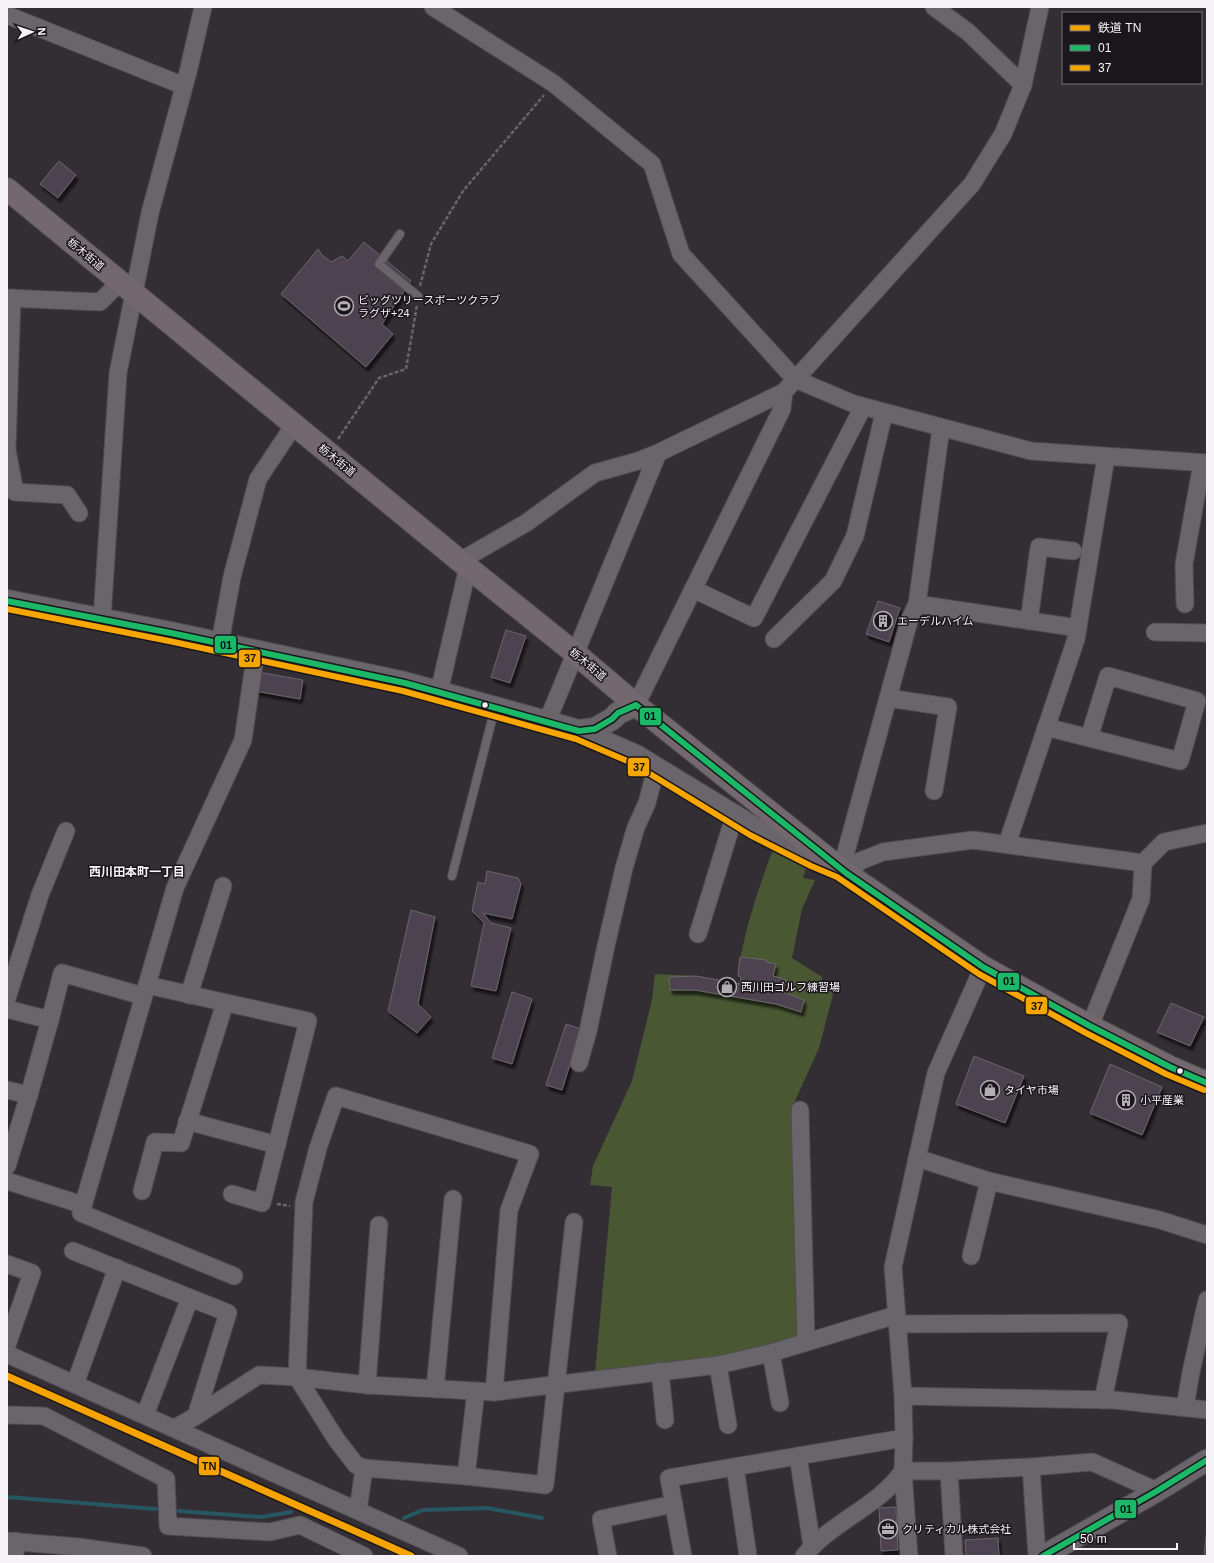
<svg xmlns="http://www.w3.org/2000/svg" width="1214" height="1563" font-family="Helvetica,'Noto Sans JP',sans-serif">
<style>
.green{fill:#495732}
.lines{fill:none;stroke-linecap:round;stroke-linejoin:round}
.stream{stroke:#275862;stroke-width:4}
.building{fill:#4e4350;stroke:#69666a;filter:url(#shadow)}
.service-casing{stroke:#4f4c50;stroke-width:10}
.minor-casing{stroke:#4f4c50;stroke-width:19}
.tertiary-casing{stroke:#4f4c50;stroke-width:23}
.secondary-casing{stroke:#4f4c50;stroke-width:24}
.primary-casing{stroke:#4f4c50;stroke-width:24}
.path{stroke:#69656a;stroke-width:2.5;stroke-dasharray:4 2;stroke-linecap:butt}
.service{stroke:#69656a;stroke-width:8}
.minor{stroke:#69656a;stroke-width:17}
.tertiary{stroke:#69656a;stroke-width:21}
.secondary{stroke:#69656a;stroke-width:22}
.primary{stroke:#72686d;stroke-width:22}
.bus-1-casing{stroke:#1a161b;stroke-width:9}
.bus-2-casing{stroke:#1a161b;stroke-width:9}
.bus-1{stroke:#1ab867;stroke-width:6}
.bus-2{stroke:#f7a600;stroke-width:6}
.rail-1-casing{stroke:#1a161b;stroke-width:10}
.rail-1{stroke:#f5a300;stroke-width:7}
.bus-dot{fill:#f7f2f8;stroke:#1a161b;stroke-width:1.5}
.labels{text-anchor:middle;dominant-baseline:central;stroke-width:3;stroke-linejoin:round;paint-order:stroke}
.street-label{font-size:11px;fill:#f7f2f8;stroke:#1a161b}
.poi-label{font-size:11px;fill:#f7f2f8;stroke:#1a161b;text-anchor:start}
.neighbourhood-label{font-size:12px;font-weight:bold;fill:#f7f2f8;stroke:#1a161b}
.line-badge{stroke:#1a161b;stroke-width:1.5}
.pale-badge-label{font-size:11px;text-anchor:middle;font-weight:bold;fill:#111}
</style>
<defs>
<filter id="shadow"><feDropShadow dx="2.5" dy="4.5" stdDeviation="1" flood-color="#0009"/></filter>
</defs>
<rect width="100%" height="100%" fill="#332e34"/>
<!-- green -->
<path class="green" d="M 773,849 L 806,869 L 803,878 L 815,880 L 802,909 L 792,958 L 822,977 L 821,983 L 835,987 L 819,1048 L 795,1101 L 795,1290 L 802,1322 L 797,1339 L 717,1359 L 595,1373 L 612,1187 L 590,1185 L 593,1166 L 632,1081 L 652,1000 L 655,974 L 696,976 L 740,984 L 741,977 L 738,976 C 743,932 758,891 773,849 Z"/>
<g class="lines">
<!-- stream -->
<g class="stream">
<path d="M 7,1497 L 156,1509"/>
<path d="M 179,1511 L 261,1517 L 291,1512"/>
<path d="M 404,1518 L 423,1510 L 487,1508 L 542,1518"/>
</g>
</g>
<!-- building -->
<g class="building">
<path d="M 59,161 L 76,175 L 58,198 L 40,184 Z"/>
<path d="M 364,242 L 411,281 L 382,324 L 393,334 L 366,367 L 281,294 L 318,249 L 322,255 L 331,262 L 342,256 L 348,261 Z"/>
<path d="M 878,601 L 900,608 L 889,642 L 866,634 Z"/>
<path d="M 506,630 L 526,636 L 510,683 L 491,677 Z"/>
<path d="M 258,672 L 303,680 L 300,699 L 255,691 Z"/>
<path d="M 487,871 L 518,878 L 521,884 L 512,919 L 483,913 L 491,923 L 511,928 L 496,991 L 471,986 L 484,923 L 472,911 L 478,882 L 485,884 Z"/>
<path d="M 411,910 L 435,917 L 418,1004 L 431,1017 L 417,1033 L 388,1011 Z"/>
<path d="M 740,957 L 766,960 L 766,962 L 776,964 L 773,976 L 786,980 L 783,992 L 804,1000 L 801,1012 L 776,1004 L 695,990 L 670,990 L 669,977 L 696,976 L 740,984 L 741,977 L 738,976 Z"/>
<path d="M 512,992 L 532,999 L 512,1064 L 492,1058 Z"/>
<path d="M 1171,1003 L 1204,1017 L 1190,1046 L 1157,1032 Z"/>
<path d="M 566,1024 L 581,1029 L 562,1090 L 546,1085 Z"/>
<path d="M 974,1056 L 1024,1076 L 1005,1123 L 956,1104 Z"/>
<path d="M 1110,1064 L 1162,1087 L 1142,1135 L 1090,1113 Z"/>
<path d="M 896,1507 L 898,1550 L 881,1551 L 879,1508 Z"/>
<path d="M 1207,1527 L 1207,1556 L 1204,1556 Z"/>
<path d="M 998,1538 L 999,1556 L 966,1556 L 965,1540 Z"/>
</g>
<g class="lines">
<defs>
<g id="service">
<path d="M 400,234 L 379,264 L 418,296"/>
<path d="M 452,876 L 495,708"/>
</g>
<g id="minor">
<path d="M 433,7 L 553,83 L 652,164 L 681,254 L 795,379 L 854,404 L 1031,451 L 1207,463"/>
<path d="M 934,7 L 968,32 L 1023,85"/>
<path d="M 7,15 L 184,86"/>
<path d="M 7,298 L 100,302 L 120,282"/>
<path d="M 7,447 L 12,298"/>
<path d="M 7,450 L 15,492 L 67,495 L 79,513"/>
<path d="M 460,561 L 526,523 L 595,473 L 638,461 L 658,453 L 784,392"/>
<path d="M 693,589 L 754,618 L 863,407"/>
<path d="M 917,604 L 1078,628"/>
<path d="M 1185,604 L 1184,564 L 1202,463"/>
<path d="M 102,619 L 118,373 L 150,213 L 188,72 L 203,7"/>
<path d="M 1029,621 L 1039,547 L 1073,551"/>
<path d="M 1155,632 L 1207,633"/>
<path d="M 774,639 L 833,581 L 855,536 L 884,413"/>
<path d="M 220,643 L 232,577 L 258,479 L 294,425"/>
<path d="M 439,692 L 468,567"/>
<path d="M 888,698 L 948,707 L 934,791"/>
<path d="M 636,705 L 782,409 L 784,392 L 972,184 L 1003,134 L 1023,85 L 1040,7"/>
<path d="M 547,722 L 658,453"/>
<path d="M 1046,727 L 1180,761 L 1197,701 L 1108,676 L 1089,738"/>
<path d="M 1007,844 L 1076,639 L 1106,457"/>
<path d="M 841,870 L 909,621 L 917,604 L 941,428"/>
<path d="M 846,873 L 860,861 L 883,852 L 973,840 L 1143,863 L 1164,842 L 1207,833"/>
<path d="M 698,934 L 734,817"/>
<path d="M 147,985 L 308,1021 L 262,1203 L 232,1194"/>
<path d="M 189,995 L 223,886"/>
<path d="M 7,998 L 40,895 L 66,831"/>
<path d="M 7,1009 L 50,1020"/>
<path d="M 1090,1026 L 1141,899 L 1143,863"/>
<path d="M 579,1063 L 588,1031 L 606,946 L 624,868 L 636,827 L 647,803 L 656,768"/>
<path d="M 7,1090 L 29,1095 L 50,1020 L 62,973 L 143,996"/>
<path d="M 800,1110 L 806,1342"/>
<path d="M 187,1121 L 277,1145"/>
<path d="M 917,1158 L 989,1181 L 1041,1193"/>
<path d="M 7,1166 L 29,1095"/>
<path d="M 7,1181 L 83,1205"/>
<path d="M 142,1191 L 155,1142 L 181,1143 L 225,1003"/>
<path d="M 1046,1194 L 1160,1220 L 1207,1235"/>
<path d="M 73,1251 L 228,1313 L 196,1416"/>
<path d="M 971,1256 L 989,1181"/>
<path d="M 7,1264 L 32,1273 L 7,1345"/>
<path d="M 234,1276 L 81,1213 L 175,888 L 243,740 L 256,651"/>
<path d="M 897,1324 L 1119,1323 L 1103,1400"/>
<path d="M 771,1353 L 780,1403"/>
<path d="M 7,1354 L 459,1556"/>
<path d="M 660,1371 L 665,1420"/>
<path d="M 75,1384 L 117,1268"/>
<path d="M 367,1385 L 379,1225"/>
<path d="M 435,1389 L 453,1199"/>
<path d="M 903,1396 L 1114,1400 L 1207,1410"/>
<path d="M 1185,1407 L 1191,1372 L 1207,1300"/>
<path d="M 7,1415 L 44,1416 L 166,1479 L 168,1526 L 270,1532 L 300,1525 L 364,1556"/>
<path d="M 145,1415 L 190,1298"/>
<path d="M 728,1425 L 718,1365 L 771,1353 L 896,1315"/>
<path d="M 175,1428 L 196,1416 L 259,1375 L 297,1377 L 367,1385 L 494,1392 L 718,1365"/>
<path d="M 798,1456 L 812,1546"/>
<path d="M 735,1467 L 748,1556"/>
<path d="M 1031,1467 L 1037,1556"/>
<path d="M 364,1468 L 356,1465 L 336,1439 L 297,1377 L 304,1202 L 318,1148 L 336,1096 L 530,1154 L 509,1210 L 494,1392"/>
<path d="M 466,1476 L 476,1391"/>
<path d="M 358,1511 L 364,1468 L 466,1476 L 545,1485 L 574,1222"/>
<path d="M 7,1541 L 79,1547 L 143,1556"/>
<path d="M 15,1556 L 16,1541"/>
<path d="M 608,1556 L 601,1519 L 674,1504"/>
<path d="M 683,1556 L 669,1478 L 904,1438"/>
<path d="M 804,1556 C 832,1521 877,1508 903,1471 L 949,1471"/>
<path d="M 909,1556 L 903,1471 L 904,1438 L 903,1396 L 893,1267 L 936,1073 L 983,967"/>
<path d="M 954,1556 L 949,1471 L 1031,1467 L 1092,1462 L 1157,1491"/>
</g>
<path id="tertiary" d="M 1043,1556 L 1157,1491 L 1207,1460"/>
<g id="secondary">
<path d="M 7,601 L 171,633 L 405,683 L 579,731 L 636,756 L 754,828 L 831,865"/>
<path d="M 579,731 L 595,729 L 612,719 L 618,713 L 636,705"/>
</g>
<path id="primary" d="M 7,189 L 460,561 L 576,654 L 636,705 L 846,873 L 983,967 L 1090,1026 L 1170,1067 L 1207,1083"/>
</defs>
<!-- service casing -->
<use href="#service" class="service-casing"/>
<!-- minor casing -->
<use href="#minor" class="minor-casing"/>
<!-- tertiary casing -->
<use href="#tertiary" class="tertiary-casing"/>
<!-- secondary casing -->
<use href="#secondary" class="secondary-casing"/>
<!-- primary casing -->
<use href="#primary" class="primary-casing"/>
<!-- path -->
<g class="path">
<path d="M 420,286 L 431,244 L 463,191 L 544,95"/>
<path d="M 338,439 L 379,378 L 406,369 L 417,305"/>
<path d="M 277,1204 L 290,1206"/>
</g>
<!-- service -->
<use href="#service" class="service"/>
<!-- minor -->
<use href="#minor" class="minor"/>
<!-- tertiary -->
<use href="#tertiary" class="tertiary"/>
<!-- secondary -->
<use href="#secondary" class="secondary"/>
<!-- primary -->
<use href="#primary" class="primary"/>
<defs>
<g id="bus-1">
<path d="M 7,601 L 171,633 L 405,683 L 579,731 L 595,729 L 612,719 L 618,713 L 636,705 L 846,873 L 983,967 L 1090,1026 L 1170,1067 L 1207,1083"/>
<path d="M 1043,1556 L 1157,1491 L 1207,1460"/>
</g>
<path id="bus-2" d="M 7,609 L 169,641 L 403,691 L 576,739 L 632,763 L 750,835 L 811,866 L 837,877 L 979,974 L 1086,1033 L 1166,1074 L 1204,1090"/>
</defs>
<!-- bus-1 casing -->
<use href="#bus-1" class="bus-1-casing"/>
<!-- bus-2 casing -->
<use href="#bus-2" class="bus-2-casing"/>
<!-- bus-1 -->
<use href="#bus-1" class="bus-1"/>
<!-- bus-2 -->
<use href="#bus-2" class="bus-2"/>
<defs>
<path id="rail-1" d="M 7,1376 L 411,1556"/>
</defs>
<!-- rail-1 casing -->
<use href="#rail-1" class="rail-1-casing"/>
<!-- rail-1 -->
<use href="#rail-1" class="rail-1"/>
</g>
<!-- icons -->
<defs>
<symbol id="stadium-ring" viewBox="-11 -11 22 22"><circle r="9.5" fill="#1a161b" stroke="#b2adb3" stroke-width="1.5"/><path d="M0-5a6.5 5 0 1 0 0 10a6.5 5 0 1 0 0-10ZM-3.5-1.8h7v3.6h-7Z" fill="#b2adb3"/></symbol>
<symbol id="building-ring" viewBox="-11 -11 22 22"><circle r="9.5" fill="#1a161b" stroke="#b2adb3" stroke-width="1.5"/><path d="M-4-6H4V6H1V3H-1V6H-4ZM-2.5-4.3h1.7v1.8h-1.7ZM.8-4.3h1.7v1.8H.8ZM-2.5-1h1.7V.8h-1.7ZM.8-1h1.7V.8H.8Z" fill="#b2adb3"/></symbol>
<symbol id="shop-ring" viewBox="-11 -11 22 22"><circle r="9.5" fill="#1a161b" stroke="#b2adb3" stroke-width="1.5"/><path d="M-5-2.5h2.3a2.7 3.5 0 0 1 5.4 0H5L5.5 6h-11ZM-1.5-2.5h3a1.5 2.3 0 0 0-3 0Z" fill="#b2adb3"/></symbol>
<symbol id="office-ring" viewBox="-11 -11 22 22"><circle r="9.5" fill="#1a161b" stroke="#b2adb3" stroke-width="1.5"/><path d="M-6-3h4V-5.5h4V-3h4V5H-6ZM-1-4.5V-3h2v-1.5ZM-6 0V1H6V0Z" fill="#b2adb3"/></symbol>
</defs>
<g fill-rule="evenodd">
<use href="#stadium-ring" x="333" y="295" width="22" height="22"/>
<use href="#building-ring" x="872" y="610" width="22" height="22"/>
<use href="#shop-ring" x="716" y="976" width="22" height="22"/>
<use href="#shop-ring" x="979" y="1079" width="22" height="22"/>
<use href="#building-ring" x="1115" y="1089" width="22" height="22"/>
<use href="#office-ring" x="877" y="1518" width="22" height="22"/>
</g>
<!-- markers -->
<g class="bus-dot">
<circle cx="485" cy="705" r="3.5"/>
<circle cx="1180" cy="1071" r="3.5"/>
</g>
<g class="labels">
<!-- street labels -->
<g class="street-label">
<text transform="translate(86 254) rotate(40)">栃木街道</text>
<text transform="translate(337 460) rotate(39)">栃木街道</text>
<text transform="translate(588 664) rotate(40)">栃木街道</text>
</g>
<!-- poi labels -->
<g class="poi-label">
<text x="358" y="300">ビッグツリースポーツクラブ<tspan x="358" dy="13">ラグザ+24</tspan></text>
<text x="897" y="621">エーデルハイム</text>
<text x="741" y="987">西川田ゴルフ練習場</text>
<text x="1004" y="1090">タイヤ市場</text>
<text x="1140" y="1100">小平産業</text>
<text x="902" y="1529">クリティカル株式会社</text>
</g>
<!-- neighbourhood labels -->
<g class="neighbourhood-label">
<text x="137" y="872">西川田本町一丁目</text>
</g>
</g>
<g class="line-badge">
<rect x="214" y="635" width="23" height="19" rx="4" fill="#1ab867"/>
<rect x="238" y="649" width="23" height="19" rx="4" fill="#f7a600"/>
<rect x="639" y="707" width="23" height="19" rx="4" fill="#1ab867"/>
<rect x="627" y="757" width="23" height="20" rx="4" fill="#f7a600"/>
<rect x="997" y="972" width="23" height="19" rx="4" fill="#1ab867"/>
<rect x="1025" y="996" width="23" height="19" rx="4" fill="#f7a600"/>
<rect x="198" y="1456" width="22" height="20" rx="4" fill="#f5a300"/>
<rect x="1114" y="1499" width="23" height="20" rx="4" fill="#1ab867"/>
</g>
<g class="pale-badge-label">
<text x="226" y="649">01</text>
<text x="250" y="662">37</text>
<text x="650" y="720">01</text>
<text x="639" y="771">37</text>
<text x="1009" y="985">01</text>
<text x="1037" y="1010">37</text>
<text x="209" y="1470">TN</text>
<text x="1126" y="1513">01</text>
</g>
<!-- border -->
<rect width="1214" height="1563" fill="none" stroke="#f7f2f8" stroke-width="16"/>
<!-- legend -->
<rect x="1062" y="12" width="140" height="72" fill="#1a161b" stroke="#726e73"/>
<rect x="1070" y="25" width="20" height="6" fill="#f5a300" stroke="#726e73"/>
<text x="1098" y="32" font-size="12" fill="#f7f2f8">鉄道 TN</text>
<rect x="1070" y="45" width="20" height="6" fill="#1ab867" stroke="#726e73"/>
<text x="1098" y="52" font-size="12" fill="#f7f2f8">01</text>
<rect x="1070" y="65" width="20" height="6" fill="#f7a600" stroke="#726e73"/>
<text x="1098" y="72" font-size="12" fill="#f7f2f8">37</text>
<!-- north arrow -->
<g transform="translate(32 32) rotate(87)" stroke="#1a161b" stroke-width="3" paint-order="stroke">
<path d="M0-3L7 15L0 10L-7 15Z" fill="#f7f2f8"/>
<text y="-6" font-size="11" font-weight="bold" text-anchor="middle" fill="#f7f2f8">N</text>
</g>
<!-- scale -->
<path d="M1074 1543v6h103v-6" fill="none" stroke="#f7f2f8" stroke-width="2"/>
<text x="1080" y="1543" font-size="12" fill="#f7f2f8" stroke="#1a161b" stroke-width="3" paint-order="stroke">50 m</text>
</svg>
